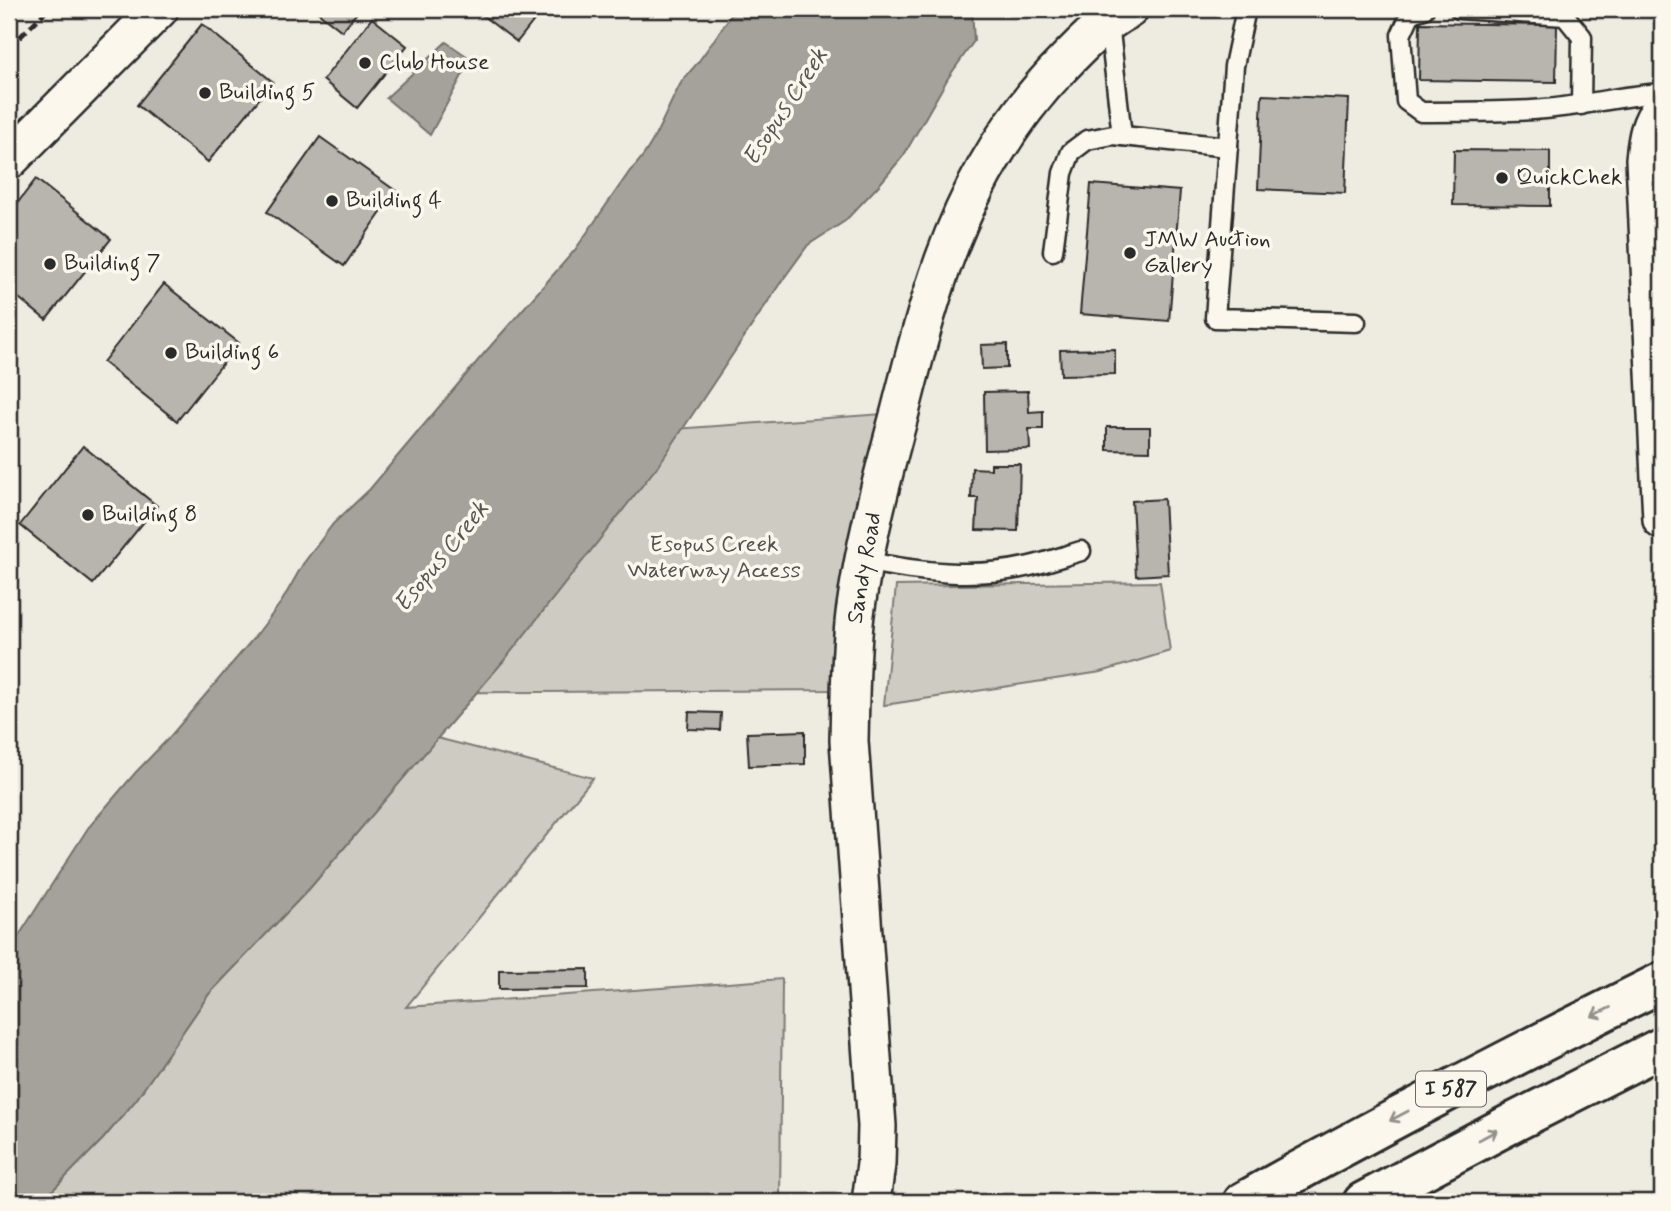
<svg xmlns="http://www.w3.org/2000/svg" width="1671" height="1211" font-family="Mynerve,sans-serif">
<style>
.green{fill:#cecbc2;stroke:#7c7b76;stroke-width:2}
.water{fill:#a4a29a;stroke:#74726e;stroke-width:2}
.building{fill:#b8b5ae;stroke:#2b2b2b;stroke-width:2}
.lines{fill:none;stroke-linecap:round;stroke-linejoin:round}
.lane-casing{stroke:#2b2b2b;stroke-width:23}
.street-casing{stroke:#2b2b2b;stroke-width:42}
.highway-casing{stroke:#2b2b2b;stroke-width:44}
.lane{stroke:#fbf7ec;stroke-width:18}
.street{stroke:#fbf7ec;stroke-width:37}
.highway{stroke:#fbf7ec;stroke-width:38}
.rail{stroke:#2b2b2b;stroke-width:5;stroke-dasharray:10 5;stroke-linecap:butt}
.oneway{stroke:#93918c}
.poi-dot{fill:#2b2b2b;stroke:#fbf7ec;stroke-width:2.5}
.labels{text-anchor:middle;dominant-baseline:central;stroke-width:7;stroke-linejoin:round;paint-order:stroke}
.shield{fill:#fbf7ec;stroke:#696865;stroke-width:2}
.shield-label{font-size:21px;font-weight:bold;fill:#2b2b2b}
.poi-label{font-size:23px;fill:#2b2b2b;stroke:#fbf7ec;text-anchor:start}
.park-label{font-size:23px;fill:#545351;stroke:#fbf7ec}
.street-label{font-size:23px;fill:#2b2b2b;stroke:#fbf7ec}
.water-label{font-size:24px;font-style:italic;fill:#555552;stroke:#fbf7ec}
</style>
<rect width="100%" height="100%" fill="#eeebe0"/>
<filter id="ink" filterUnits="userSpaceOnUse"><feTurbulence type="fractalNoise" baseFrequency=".0143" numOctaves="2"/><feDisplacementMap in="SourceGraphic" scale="14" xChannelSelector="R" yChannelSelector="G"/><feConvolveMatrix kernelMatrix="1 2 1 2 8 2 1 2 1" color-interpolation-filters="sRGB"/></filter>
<g filter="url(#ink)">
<!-- green -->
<g class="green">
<path d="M 883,414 L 833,690 L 371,693 L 564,437 Z"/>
<path d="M 1160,582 L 1170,651 L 1101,672 L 884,705 L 896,586 Z"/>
<path d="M 437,738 L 593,778 L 406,1007 L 782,979 L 780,1202 L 41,1202 L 103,1139 L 136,1100 L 209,994 L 310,888 Z"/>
</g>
<!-- water -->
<g class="water">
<path d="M 735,9 L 972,9 L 974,41 L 948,78 L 904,155 L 879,185 L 845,221 L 808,245 L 779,285 L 660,463 L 506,658 L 310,888 L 209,994 L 136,1100 L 103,1139 L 41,1202 L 9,1202 L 9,957 L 20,934 L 88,828 L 136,772 L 168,739 L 258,633 L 282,601 L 303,564 L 333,524 L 370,489 L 481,357 L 575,250 L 630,171 C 655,147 664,113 681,83 C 687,74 695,67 701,58 C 713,42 724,25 735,9 Z"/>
<path d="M 446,42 L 471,59 L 430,135 L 386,98 Z"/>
</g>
<!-- building -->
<g class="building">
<path d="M 314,9 L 360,9 L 342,31 Z"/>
<path d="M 474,9 L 543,9 L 517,42 Z"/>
<path d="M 372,18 L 407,46 L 357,108 L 323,80 Z"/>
<path d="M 1420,23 L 1557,25 L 1556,82 L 1419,80 Z"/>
<path d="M 202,24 L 273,82 L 208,162 L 137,105 Z"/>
<path d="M 1262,95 L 1349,99 L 1345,193 L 1258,189 Z"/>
<path d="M 320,137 L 396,191 L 344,266 L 267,212 Z"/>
<path d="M 1454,150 L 1550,151 L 1550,206 L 1453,205 Z"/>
<path d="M 36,179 L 111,239 L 46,320 L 9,290 L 9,214 Z"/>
<path d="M 1091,184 L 1180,191 L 1169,321 L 1080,314 Z"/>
<path d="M 164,284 L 239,343 L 177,421 L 103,362 Z"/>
<path d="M 1007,344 L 1007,368 L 982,369 L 981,345 Z"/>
<path d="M 1115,349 L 1115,374 L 1061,375 L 1060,350 Z"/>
<path d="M 1028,391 L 1029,412 L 1043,411 L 1043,429 L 1029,429 L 1030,449 L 985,450 L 984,392 Z"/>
<path d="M 1107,427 L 1150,427 L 1150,451 L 1107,450 Z"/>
<path d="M 83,446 L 157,506 L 93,584 L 20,525 Z"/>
<path d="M 991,464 L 1020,464 L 1018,531 L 976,530 L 978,498 L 971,498 L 972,468 L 991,469 Z"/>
<path d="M 1164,499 L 1168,574 L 1136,576 L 1132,501 Z"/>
<path d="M 689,712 L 721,713 L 720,730 L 688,729 Z"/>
<path d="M 805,731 L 805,764 L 749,766 L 747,733 Z"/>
<path d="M 588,969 L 588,988 L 499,989 L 499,970 Z"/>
</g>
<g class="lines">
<defs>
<g id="lane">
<path d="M 1246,9 L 1234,66 L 1215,318 L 1356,322"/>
<path d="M 1424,9 L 1411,13 L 1401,35 L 1406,101 L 1421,112 C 1462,111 1504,113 1545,109 C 1584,106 1623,95 1662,93"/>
<path d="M 1459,9 L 1565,16 L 1582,37 L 1581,105"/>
<path d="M 1109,23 L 1122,136"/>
<path d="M 1053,251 L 1063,173 L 1071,152 L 1087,140 L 1113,135 L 1228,147"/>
<path d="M 864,561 C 917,572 975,579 1030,566 C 1047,562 1064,556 1081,551"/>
</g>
<g id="street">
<path d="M 1662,108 C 1649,122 1647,140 1645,159 L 1662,520"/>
<path d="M 9,160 L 159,9"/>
<path d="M 871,1202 L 876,1164 L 877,1126 L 849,741 C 850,699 850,656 855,614 C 864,545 882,479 900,412 C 913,361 926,310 944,260 C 970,188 1010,118 1064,63 C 1083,43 1104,22 1129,9"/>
</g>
<g id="highway">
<path d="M 1243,1202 C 1381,1124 1521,1052 1662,982"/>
<path d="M 1363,1202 L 1514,1122 L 1662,1047"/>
</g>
</defs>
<!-- lane casing -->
<use href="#lane" class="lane-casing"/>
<!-- street casing -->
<use href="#street" class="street-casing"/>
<!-- highway casing -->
<use href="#highway" class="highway-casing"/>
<!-- lane -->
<use href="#lane" class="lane"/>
<!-- street -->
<use href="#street" class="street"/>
<!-- highway -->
<use href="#highway" class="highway"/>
<!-- rail -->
<path class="rail" d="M 9,48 L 48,9"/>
</g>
<!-- one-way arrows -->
<defs><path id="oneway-shaft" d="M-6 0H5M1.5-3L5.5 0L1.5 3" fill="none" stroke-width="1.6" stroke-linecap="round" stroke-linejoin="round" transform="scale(1.75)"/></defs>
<g class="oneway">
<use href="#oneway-shaft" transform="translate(1601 1012) rotate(154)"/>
<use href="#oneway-shaft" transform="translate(1399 1116) rotate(152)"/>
<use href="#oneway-shaft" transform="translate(1488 1135) rotate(-28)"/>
</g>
</g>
<!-- markers -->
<g class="poi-dot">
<circle cx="365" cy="63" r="7"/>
<circle cx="205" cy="93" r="7"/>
<circle cx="1502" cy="178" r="7"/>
<circle cx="332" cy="201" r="7"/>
<circle cx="1130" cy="253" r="7"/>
<circle cx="50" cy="264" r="7"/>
<circle cx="171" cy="353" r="7"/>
<circle cx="88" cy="515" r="7"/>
</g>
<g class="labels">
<!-- shield labels -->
<rect class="shield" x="1416" y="1071.5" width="70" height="35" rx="5"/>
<g class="shield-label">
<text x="1451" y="1089">I 587</text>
</g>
<!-- poi labels -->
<g class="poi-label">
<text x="379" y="63">Club House</text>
<text x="219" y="93">Building 5</text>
<text x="1516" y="178">QuickChek</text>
<text x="346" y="201">Building 4</text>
<text x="1144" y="240">JMW Auction<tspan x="1144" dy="26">Gallery</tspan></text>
<text x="64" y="264">Building 7</text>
<text x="185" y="353">Building 6</text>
<text x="102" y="515">Building 8</text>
</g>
<!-- park labels -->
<g class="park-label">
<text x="714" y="545">Esopus Creek<tspan x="714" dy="26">Waterway Access</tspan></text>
</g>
<!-- street labels -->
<g class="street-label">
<text transform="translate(865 568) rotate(-80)">Sandy Road</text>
</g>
<!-- water labels -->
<g class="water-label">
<text transform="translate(786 107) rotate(-57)">Esopus Creek</text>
<text transform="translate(442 557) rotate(-51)">Esopus Creek</text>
</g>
</g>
<!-- margin -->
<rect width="1671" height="1211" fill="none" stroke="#fbf7ec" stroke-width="35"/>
<rect x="18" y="18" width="1636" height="1176" fill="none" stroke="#2b2b2b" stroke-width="2.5" filter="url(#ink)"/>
</svg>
